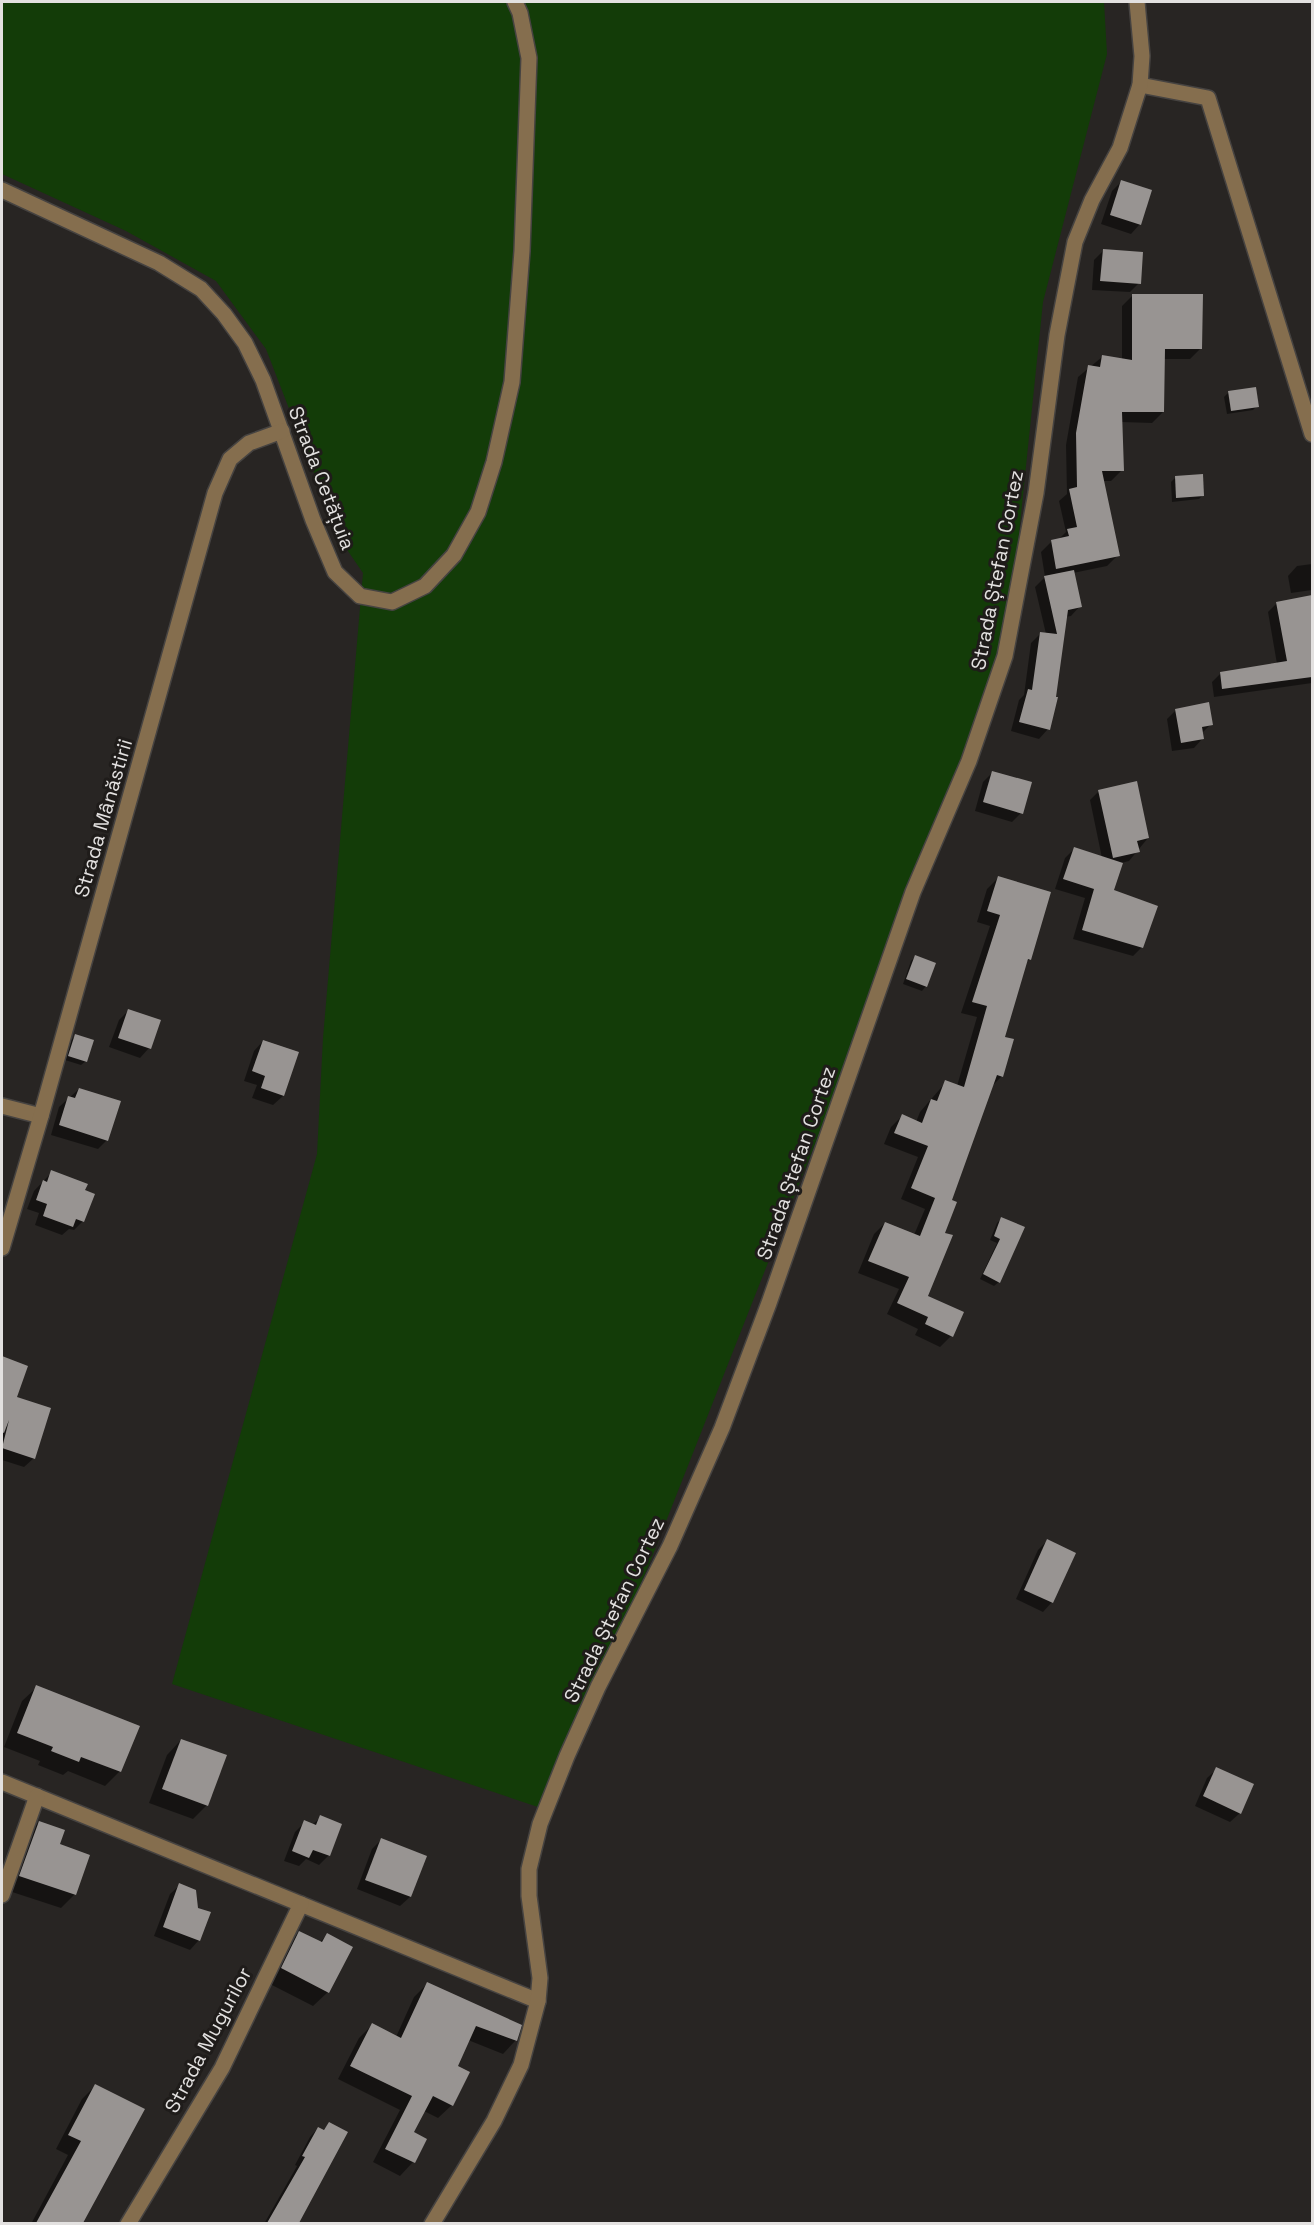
<svg xmlns="http://www.w3.org/2000/svg" width="1314" height="2225" font-family="'Space Grotesk',sans-serif">
<style>
.green{fill:#133c08}
.shadow{fill:#0007}
.building{fill:#989492}
.lines{fill:none;stroke-linecap:round;stroke-linejoin:round}
.minor-casing{stroke:#464341;stroke-width:18}
.minor{stroke:#856e4e;stroke-width:15}
.labels{text-anchor:middle;dominant-baseline:central;stroke-width:6;stroke-linejoin:round;paint-order:stroke}
.street-label{font-size:20px;fill:#e3e1e0;stroke:#1f1c1a}
</style>
<rect width="100%" height="100%" fill="#282523"/>
<!-- green -->
<path class="green" d="M 2,2 L 1104,2 L 1107,54 L 1043,302 L 1006,659 L 650,1562 L 544,1809 L 172,1684 L 317,1154 L 323,1038 L 363,573 L 339,538 L 266,349 L 216,281 L 126,231 L 2,174 Z"/>
<!-- shadow -->
<g class="shadow">
<path d="M 1121,182 L 1140,224 L 1131,234 L 1101,224 L 1112,191 Z"/>
<path d="M 1103,251 L 1139,283 L 1130,292 L 1092,290 L 1094,260 Z"/>
<path d="M 1133,295 L 1201,348 L 1190,359 L 1163,359 L 1163,412 L 1152,423 L 1121,422 L 1122,470 L 1111,481 L 1103,481 L 1118,555 L 1107,566 L 1073,573 L 1080,606 L 1071,616 L 1065,617 L 1048,729 L 1039,739 L 1011,731 L 1019,700 L 1024,695 L 1031,643 L 1041,633 L 1046,634 L 1035,587 L 1045,577 L 1041,552 L 1052,541 L 1058,540 L 1066,532 L 1059,501 L 1067,494 L 1066,445 L 1078,377 L 1102,357 L 1122,360 L 1122,306 Z"/>
<path d="M 1229,392 L 1257,406 L 1253,410 L 1227,414 L 1224,397 Z"/>
<path d="M 1175,478 L 1203,495 L 1199,499 L 1172,502 L 1171,482 Z"/>
<path d="M 1312,564 L 1312,590 L 1291,593 L 1288,576 L 1297,566 Z"/>
<path d="M 1312,597 L 1312,683 L 1214,697 L 1212,682 L 1221,673 L 1277,664 L 1268,612 L 1277,603 Z"/>
<path d="M 1176,710 L 1211,724 L 1202,733 L 1203,738 L 1194,748 L 1172,751 L 1167,719 Z"/>
<path d="M 993,772 L 1021,813 L 1012,822 L 975,811 L 983,782 Z"/>
<path d="M 1099,791 L 1148,838 L 1129,861 L 1121,863 L 1112,891 L 1142,947 L 1133,956 L 1073,939 L 1085,898 L 1055,889 L 1065,858 L 1074,849 L 1102,858 L 1090,800 Z"/>
<path d="M 998,878 L 1030,959 L 1025,963 L 1003,1038 L 1002,1076 L 992,1086 L 950,1201 L 926,1296 L 951,1336 L 940,1347 L 915,1335 L 918,1329 L 887,1314 L 899,1289 L 858,1273 L 874,1234 L 885,1223 L 914,1235 L 925,1209 L 901,1199 L 918,1157 L 884,1144 L 891,1127 L 902,1116 L 916,1122 L 920,1112 L 946,1082 L 957,1086 L 977,1017 L 961,1013 L 990,926 L 977,922 L 987,889 Z"/>
<path d="M 915,957 L 926,986 L 922,991 L 903,984 L 911,961 Z"/>
<path d="M 128,1011 L 149,1048 L 140,1058 L 109,1047 L 119,1020 Z"/>
<path d="M 76,1036 L 86,1061 L 81,1065 L 65,1060 L 71,1040 Z"/>
<path d="M 263,1041 L 283,1096 L 273,1105 L 252,1098 L 257,1085 L 244,1081 L 254,1051 Z"/>
<path d="M 79,1089 L 107,1140 L 98,1149 L 51,1135 L 59,1107 Z"/>
<path d="M 52,1172 L 83,1191 L 83,1221 L 74,1230 L 69,1229 L 62,1235 L 35,1225 L 39,1213 L 27,1209 L 34,1191 Z"/>
<path d="M 1001,1219 L 999,1282 L 994,1286 L 980,1279 L 997,1243 L 990,1240 L 997,1223 Z"/>
<path d="M 2,1358 L 26,1366 L 15,1398 L 34,1458 L 24,1467 L 2,1460 Z"/>
<path d="M 1047,1541 L 1052,1602 L 1043,1612 L 1016,1599 L 1038,1550 Z"/>
<path d="M 37,1687 L 138,1726 L 119,1772 L 105,1786 L 68,1771 L 63,1775 L 38,1765 L 40,1761 L 4,1747 L 22,1701 Z"/>
<path d="M 181,1740 L 207,1805 L 193,1819 L 149,1803 L 167,1755 Z"/>
<path d="M 1217,1769 L 1240,1813 L 1230,1822 L 1195,1806 L 1207,1778 Z"/>
<path d="M 321,1817 L 329,1855 L 319,1865 L 306,1859 L 299,1866 L 284,1861 L 295,1832 L 305,1822 L 312,1825 Z"/>
<path d="M 39,1822 L 75,1894 L 61,1908 L 6,1890 L 25,1837 Z"/>
<path d="M 381,1840 L 425,1857 L 410,1897 L 400,1906 L 357,1889 L 372,1849 Z"/>
<path d="M 180,1885 L 199,1940 L 190,1950 L 154,1936 L 170,1894 Z"/>
<path d="M 299,1932 L 319,1943 L 327,1935 L 328,1992 L 313,2006 L 268,1983 L 285,1947 Z"/>
<path d="M 428,1983 L 516,2040 L 503,2054 L 468,2040 L 456,2067 L 452,2105 L 438,2118 L 424,2111 L 412,2133 L 425,2139 L 413,2162 L 400,2176 L 373,2162 L 400,2110 L 338,2079 L 359,2038 L 372,2025 L 396,2037 L 414,1997 Z"/>
<path d="M 95,2086 L 143,2110 L 81,2224 L 31,2224 L 68,2155 L 56,2149 L 82,2099 Z"/>
<path d="M 329,2124 L 346,2133 L 297,2224 L 264,2224 L 297,2166 L 295,2165 L 310,2137 L 318,2128 L 322,2131 Z"/>
</g>
<!-- building -->
<g class="building">
<path d="M 1121,180 L 1152,190 L 1141,225 L 1110,215 Z"/>
<path d="M 1103,249 L 1143,252 L 1141,284 L 1100,281 Z"/>
<path d="M 1132,294 L 1203,294 L 1202,349 L 1165,349 L 1164,412 L 1122,412 L 1124,471 L 1102,471 L 1120,556 L 1056,569 L 1051,540 L 1069,536 L 1067,529 L 1077,527 L 1069,489 L 1077,487 L 1076,433 L 1088,365 L 1100,367 L 1102,355 L 1132,360 Z"/>
<path d="M 1256,387 L 1259,407 L 1231,411 L 1228,391 Z"/>
<path d="M 1203,474 L 1204,496 L 1176,498 L 1175,476 Z"/>
<path d="M 1074,570 L 1082,607 L 1068,610 L 1056,697 L 1058,697 L 1050,730 L 1019,722 L 1028,689 L 1032,690 L 1040,632 L 1057,634 L 1044,576 Z"/>
<path d="M 1312,595 L 1312,677 L 1222,689 L 1220,672 L 1287,661 L 1276,602 Z"/>
<path d="M 1209,702 L 1213,725 L 1202,727 L 1204,739 L 1181,743 L 1175,709 Z"/>
<path d="M 992,771 L 1032,782 L 1023,814 L 983,802 Z"/>
<path d="M 1137,781 L 1149,838 L 1137,841 L 1140,852 L 1113,858 L 1098,790 Z"/>
<path d="M 1074,847 L 1123,863 L 1114,890 L 1158,906 L 1143,948 L 1082,930 L 1094,889 L 1063,879 Z"/>
<path d="M 998,876 L 1051,892 L 1031,960 L 1028,959 L 1005,1037 L 1014,1039 L 1003,1077 L 997,1075 L 952,1200 L 957,1202 L 945,1233 L 953,1235 L 928,1296 L 964,1312 L 953,1337 L 925,1324 L 928,1317 L 897,1303 L 909,1277 L 868,1261 L 885,1222 L 920,1236 L 935,1198 L 911,1188 L 928,1146 L 894,1133 L 902,1114 L 922,1123 L 931,1099 L 937,1101 L 945,1080 L 964,1087 L 987,1006 L 972,1002 L 1000,915 L 987,911 Z"/>
<path d="M 915,955 L 936,963 L 927,987 L 906,979 Z"/>
<path d="M 128,1009 L 161,1020 L 151,1049 L 118,1038 Z"/>
<path d="M 75,1034 L 94,1040 L 87,1062 L 68,1056 Z"/>
<path d="M 263,1040 L 299,1052 L 284,1096 L 261,1088 L 265,1076 L 252,1071 Z"/>
<path d="M 79,1088 L 121,1101 L 108,1141 L 59,1125 L 68,1096 L 75,1098 Z"/>
<path d="M 51,1170 L 88,1184 L 85,1190 L 95,1194 L 84,1222 L 76,1219 L 73,1227 L 43,1216 L 47,1204 L 36,1200 L 43,1180 L 47,1182 Z"/>
<path d="M 1001,1217 L 1025,1227 L 1000,1283 L 983,1274 L 1000,1239 L 994,1236 Z"/>
<path d="M 2,1356 L 28,1366 L 17,1397 L 51,1408 L 35,1459 L 2,1448 L 9,1420 L 4,1433 L 2,1432 Z"/>
<path d="M 1047,1539 L 1076,1553 L 1053,1603 L 1024,1590 Z"/>
<path d="M 36,1685 L 140,1726 L 121,1772 L 81,1757 L 79,1762 L 51,1751 L 53,1747 L 17,1733 Z"/>
<path d="M 181,1739 L 227,1755 L 208,1806 L 162,1789 Z"/>
<path d="M 1216,1767 L 1254,1784 L 1241,1814 L 1203,1796 Z"/>
<path d="M 320,1815 L 342,1824 L 330,1856 L 313,1850 L 309,1858 L 292,1851 L 304,1820 L 316,1825 Z"/>
<path d="M 39,1821 L 65,1830 L 60,1844 L 90,1855 L 76,1895 L 19,1876 Z"/>
<path d="M 381,1838 L 427,1856 L 411,1897 L 365,1880 Z"/>
<path d="M 179,1883 L 196,1890 L 198,1908 L 211,1912 L 200,1941 L 163,1927 Z"/>
<path d="M 299,1931 L 322,1942 L 327,1933 L 353,1947 L 329,1993 L 281,1968 Z"/>
<path d="M 427,1982 L 522,2025 L 517,2041 L 476,2026 L 458,2066 L 470,2072 L 453,2106 L 433,2096 L 414,2132 L 427,2139 L 415,2163 L 385,2149 L 412,2096 L 350,2066 L 372,2023 L 401,2038 Z"/>
<path d="M 95,2084 L 145,2109 L 83,2223 L 36,2223 L 81,2141 L 68,2135 Z"/>
<path d="M 329,2122 L 348,2132 L 299,2223 L 267,2223 L 305,2157 L 302,2156 L 318,2127 L 324,2130 Z"/>
</g>
<g class="lines">
<defs>
<g id="minor">
<path d="M 1140,85 L 1208,98 L 1312,434"/>
<path d="M 2,190 L 159,263 L 201,289 L 224,314 L 245,343 L 263,380 L 313,520 L 335,572 L 360,596 L 392,602 L 425,586 L 454,555 L 478,512 L 494,462 L 512,382 L 522,251 L 529,58 L 520,13 L 515,2"/>
<path d="M 2,1106 L 41,1116"/>
<path d="M 2,1248 L 41,1116 L 215,493 L 230,459 L 249,443 L 282,431"/>
<path d="M 2,1782 L 538,2001"/>
<path d="M 2,1895 L 37,1796"/>
<path d="M 128,2224 L 222,2068 L 301,1904"/>
<path d="M 432,2224 L 494,2121 L 521,2065 L 538,2001 L 540,1978 L 529,1896 L 529,1869 L 540,1824 L 567,1756 L 598,1687 L 670,1546 L 722,1428 L 769,1303 L 913,892 L 969,761 L 1005,656 L 1036,493 L 1057,335 L 1075,242 L 1092,200 L 1120,148 L 1140,85 L 1142,56 L 1137,2"/>
</g>
</defs>
<!-- minor casing -->
<use href="#minor" class="minor-casing"/>
<!-- minor -->
<use href="#minor" class="minor"/>
</g>
<g class="labels">
<!-- street labels -->
<g class="street-label">
<text transform="translate(322 478) rotate(69)">Strada Cetățuia</text>
<text transform="translate(997 570) rotate(-79)">Strada Ștefan Cortez</text>
<text transform="translate(103 818) rotate(-74)">Strada Mânăstirii</text>
<text transform="translate(796 1163) rotate(-71)">Strada Ștefan Cortez</text>
<text transform="translate(614 1610) rotate(-64)">Strada Ștefan Cortez</text>
<text transform="translate(208 2040) rotate(-62)">Strada Mugurilor</text>
</g>
</g>
<!-- border -->
<rect width="1314" height="2225" fill="none" stroke="#e3e1e0" stroke-width="6"/>
</svg>
